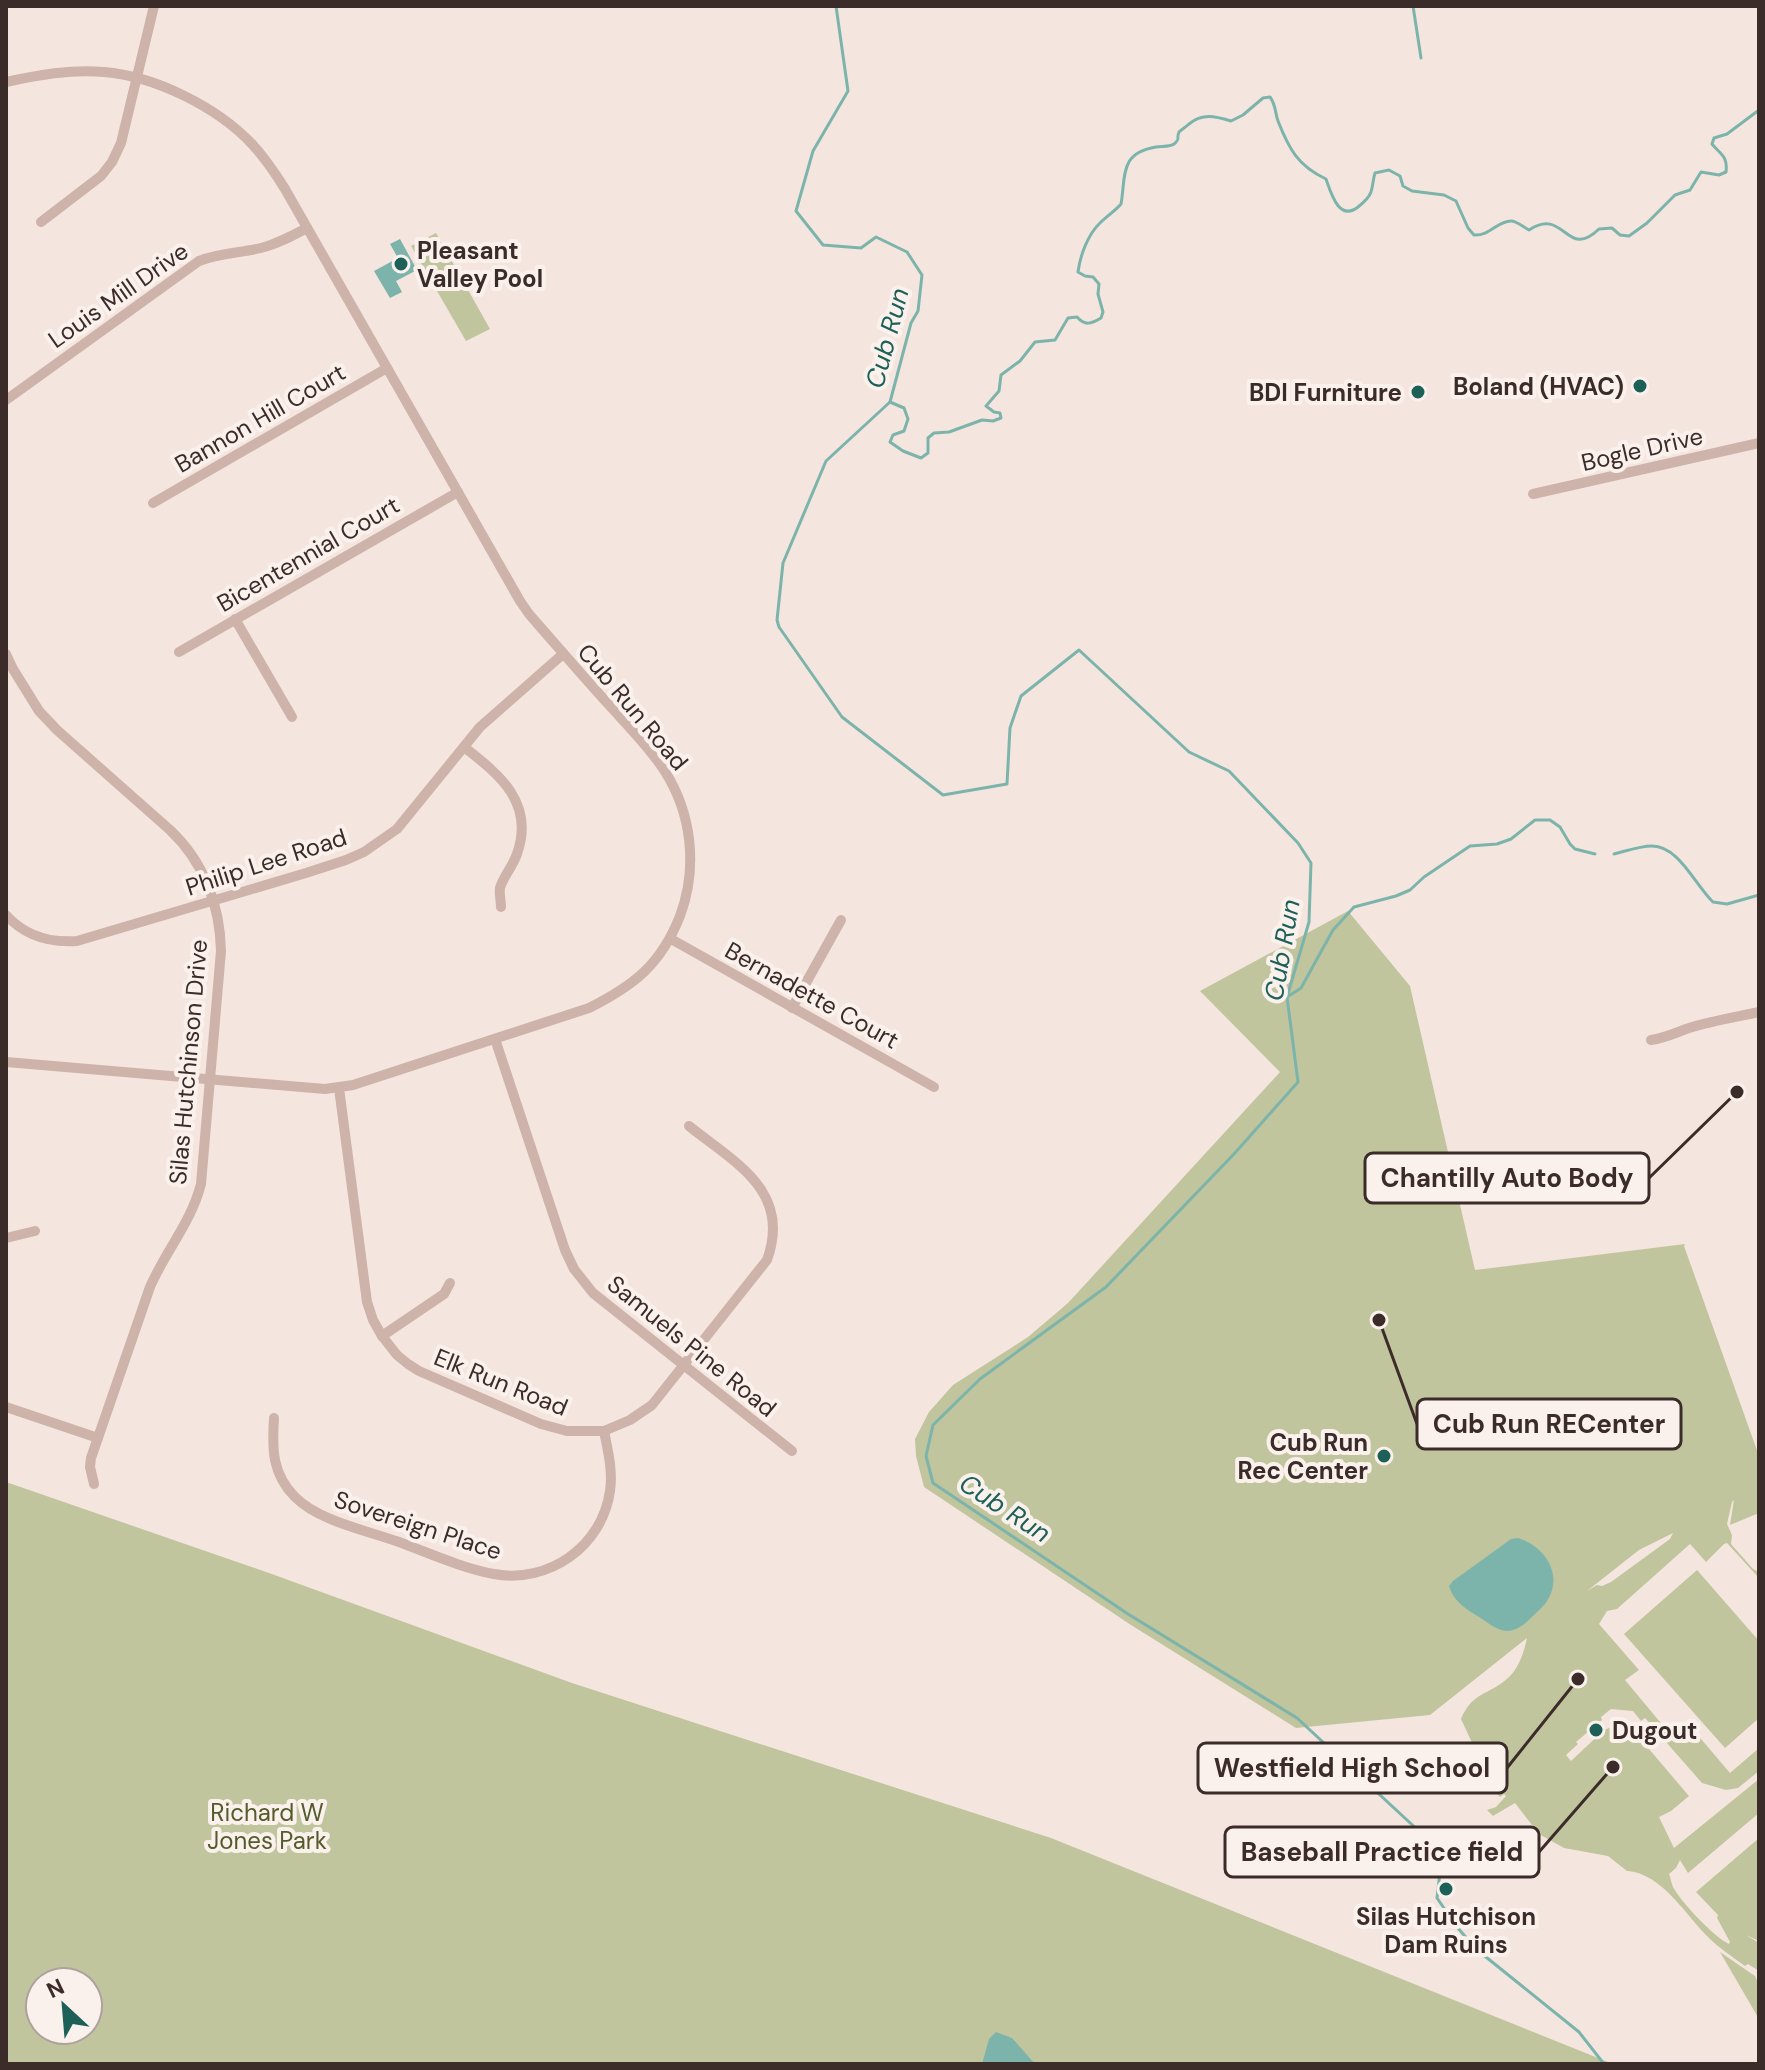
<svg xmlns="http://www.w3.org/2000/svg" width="1765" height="2070" font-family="'DM Sans',sans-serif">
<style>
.green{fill:#c0c59d;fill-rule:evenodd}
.water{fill:#7cb4ab}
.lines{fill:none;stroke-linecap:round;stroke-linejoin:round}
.stream{stroke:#7cb4ab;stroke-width:3}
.street{stroke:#ceb3aa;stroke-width:10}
.poi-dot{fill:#1c6057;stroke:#fbf1ec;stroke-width:3}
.labels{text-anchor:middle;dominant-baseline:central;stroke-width:8;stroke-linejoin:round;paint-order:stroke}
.poi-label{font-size:24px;font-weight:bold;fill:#3b2c2a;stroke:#fbf1ec;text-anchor:end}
.street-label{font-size:24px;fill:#3b2c2a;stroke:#fbf1ec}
.park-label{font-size:24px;fill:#535b2b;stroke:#fbf1ec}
.water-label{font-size:26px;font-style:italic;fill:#1c6057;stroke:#fbf1ec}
.leader{fill:none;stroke:#3b2c2a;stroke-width:3}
.callout-dot{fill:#3b2c2a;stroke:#fbf1ec;stroke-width:3}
.callout{fill:#fbf1ec;stroke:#3b2c2a;stroke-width:3}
.callout-label{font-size:26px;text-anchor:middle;font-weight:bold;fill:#3b2c2a}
</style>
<rect width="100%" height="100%" fill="#f4e6df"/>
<!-- green -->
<g class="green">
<path d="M 436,233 L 490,329 L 466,341 L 411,246 Z"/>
<path d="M 1348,911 L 1410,986 L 1475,1270 L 1685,1244 L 1684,1246 L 1759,1456 L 1759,1513 L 1730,1525 L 1734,1500 L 1732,1502 L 1727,1524 L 1732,1535 L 1731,1544 L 1753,1569 L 1759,1572 L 1759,1578 L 1727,1543 L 1724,1544 L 1706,1562 L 1690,1544 L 1617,1609 L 1607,1611 L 1599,1624 L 1639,1670 L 1625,1680 L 1675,1740 L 1690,1726 L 1730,1773 L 1759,1748 L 1759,1771 L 1738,1788 L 1726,1790 L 1702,1783 L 1645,1718 L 1641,1721 L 1633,1711 L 1611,1709 L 1601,1717 L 1602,1720 L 1576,1742 L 1578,1744 L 1566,1755 L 1571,1761 L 1604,1730 L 1622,1723 L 1632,1729 L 1689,1796 L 1671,1811 L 1659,1817 L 1674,1848 L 1759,1779 L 1759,1813 L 1688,1873 L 1680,1860 L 1676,1868 L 1669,1874 C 1671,1878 1671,1883 1673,1887 C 1681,1902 1714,1937 1729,1944 L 1730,1942 L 1717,1918 L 1718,1915 L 1696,1892 L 1759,1838 L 1759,1941 L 1746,1935 L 1759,1943 L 1759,1971 L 1748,1964 L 1745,1966 C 1733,1957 1720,1949 1709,1938 C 1687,1917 1662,1873 1627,1871 L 1608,1856 L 1564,1848 L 1539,1834 L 1515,1803 L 1493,1816 L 1487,1810 L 1496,1807 L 1506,1796 L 1504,1794 L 1500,1797 L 1494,1790 L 1461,1719 C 1473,1691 1488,1696 1508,1678 C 1519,1668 1524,1652 1527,1638 L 1430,1715 L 1296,1728 L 1131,1625 L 924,1487 L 916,1456 L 915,1439 L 929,1412 L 953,1385 L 1028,1337 L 1068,1303 L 1280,1072 L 1200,991 ZM 1673,1533 L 1670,1539 L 1611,1582 L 1602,1586 L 1597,1585 L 1587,1591 L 1639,1550 Z"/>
<path d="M 6,1482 L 269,1573 L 572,1683 L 1051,1838 L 1613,2064 L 6,2064 ZM 40,1982 L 88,1982 L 88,2030 L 40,2030 Z"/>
<path d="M 1697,1570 L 1759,1641 L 1759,1718 L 1725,1748 L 1624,1634 Z"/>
<path d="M 1720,1952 L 1755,1976 L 1759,1985 L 1759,2019 Z"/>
</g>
<!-- water -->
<g class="water">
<path d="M 400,239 L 417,270 L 396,281 L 402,292 L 390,298 L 374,271 L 398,258 L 390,244 Z"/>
<path d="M 1518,1538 C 1545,1546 1564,1575 1547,1601 C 1544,1606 1538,1611 1534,1615 C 1527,1622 1518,1631 1507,1631 C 1498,1631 1487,1622 1479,1617 C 1467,1610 1453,1601 1449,1586 L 1453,1581 L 1511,1539 Z"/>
<path d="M 996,2032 L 1012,2038 L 1035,2064 L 982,2064 L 989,2039 Z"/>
</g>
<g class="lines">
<!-- stream -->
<g class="stream">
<path d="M 836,6 L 848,91 L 813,151 L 796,211 L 823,245 L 861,248 L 876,237 L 907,252 L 922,275 L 918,311 L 911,323 L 890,402 L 826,461 L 783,563 L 777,620 L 779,627 L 842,717 L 943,795 L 1007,784 L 1010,728 L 1021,696 L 1079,650 L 1189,752 L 1229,771 L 1298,843 L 1311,863 L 1309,922 L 1287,997 L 1298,1082 L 1234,1154 L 1106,1287 L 980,1379 L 933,1425 L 926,1456 L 933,1483 L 1128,1614 L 1297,1718 L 1421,1833 L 1440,1872 L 1437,1898 L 1457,1927 L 1476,1949 L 1579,2032 L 1604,2064"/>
<path d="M 1413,6 L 1421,58"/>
<path d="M 890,402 L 904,408 L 908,419 L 904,431 L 893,435 L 890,442 L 903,451 L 921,458 L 928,453 L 928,438 L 934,433 L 949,432 L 982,420 L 993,421 L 1001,418 L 1000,413 L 994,412 L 986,406 L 999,391 L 1001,375 L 1020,361 L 1035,342 L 1055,340 L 1068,318 L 1077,317 C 1085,326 1091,324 1101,318 L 1103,312 L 1098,294 L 1099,284 L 1093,277 L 1085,276 L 1078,272 C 1080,256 1088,234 1100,223 C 1107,216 1115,211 1121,204 C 1126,176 1119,153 1156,147 C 1162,146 1170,147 1174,144 C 1181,138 1176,139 1179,132 C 1181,130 1187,126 1189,124 C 1202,113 1215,116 1231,121 L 1243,115 L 1263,98 L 1270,97 C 1276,105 1275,113 1278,121 C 1289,149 1298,166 1326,179 C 1331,193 1339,222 1358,207 C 1363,203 1369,198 1371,192 C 1373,186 1373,179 1375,173 L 1389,170 L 1400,176 L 1403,186 L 1412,191 L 1444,195 L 1456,201 L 1468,228 L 1474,235 C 1490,236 1497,221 1511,221 C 1517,221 1523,227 1529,230 C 1565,206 1566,261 1599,229 L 1612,228 L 1620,235 L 1629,236 L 1647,223 L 1675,195 L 1690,190 L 1701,172 L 1719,175 L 1726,172 C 1728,156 1721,155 1712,144 L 1714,138 L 1727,134 L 1759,110"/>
<path d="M 1614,854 C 1626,851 1640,846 1652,846 C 1679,846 1695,885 1713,902 L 1727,904 L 1759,895"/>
<path d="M 1287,997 L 1301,988 L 1333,930 L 1354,907 L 1396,896 L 1410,890 L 1424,877 L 1470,846 L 1497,844 L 1511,839 L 1535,820 L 1550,820 L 1560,827 L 1570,844 L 1575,849 L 1595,854"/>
</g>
<!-- street -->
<g class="street">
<path d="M 6,82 C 38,75 71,69 104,72 C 155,76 217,107 252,144 C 264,157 275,173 285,189 L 520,601 L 529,614 C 556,645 582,675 609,705 C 628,726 649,747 664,770 C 692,813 698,868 680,916 C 661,964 635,985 589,1008 L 353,1085 L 325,1089 L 6,1062"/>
<path d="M 41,222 L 101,176 L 112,162 L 121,143 L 154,6"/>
<path d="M 6,400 L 199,261 C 219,253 240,253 261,248 C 277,244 292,236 307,228"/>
<path d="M 1533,494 L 1759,443"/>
<path d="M 153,503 L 387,368"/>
<path d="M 235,619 L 292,717"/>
<path d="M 179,652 L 458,492"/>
<path d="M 6,654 L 13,669 L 39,711 L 57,730 L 170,830 C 204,862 220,905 221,951 L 201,1184 C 191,1223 166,1250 150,1287 L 91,1458 L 90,1467 L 94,1484"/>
<path d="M 464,747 C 500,775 535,803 517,854 C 513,866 503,877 500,888 C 499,893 501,901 501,907"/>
<path d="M 6,915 C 25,936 50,943 77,941 L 306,873 L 346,860 L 364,852 L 397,829 L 480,727 L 563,654"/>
<path d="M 671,939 L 934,1087"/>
<path d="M 792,1008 L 841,920"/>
<path d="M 495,1039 L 565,1250 L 574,1269 L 593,1293 L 792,1451"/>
<path d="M 1651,1040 C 1665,1038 1675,1033 1689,1028 C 1711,1021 1736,1017 1759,1012"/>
<path d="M 339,1088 L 367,1302 L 373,1320 L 382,1336 L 397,1355 L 408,1364 L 419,1371 L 541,1424 L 567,1431 L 604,1431 L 630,1420 L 652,1405 L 767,1260 C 792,1191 735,1163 689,1126"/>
<path d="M 6,1238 L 35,1231"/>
<path d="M 382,1336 L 444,1294 L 450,1283"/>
<path d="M 6,1407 L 98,1438"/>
<path d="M 274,1418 C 272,1449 272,1474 295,1497 C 319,1521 365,1530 396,1541 C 427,1552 461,1568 494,1574 C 548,1584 602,1547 610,1491 C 613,1471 608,1451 604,1431"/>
</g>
</g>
<!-- markers -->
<g class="poi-dot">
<circle cx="401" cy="264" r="8"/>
<circle cx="1640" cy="386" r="8"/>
<circle cx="1418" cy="392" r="8"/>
<circle cx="1384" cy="1456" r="8"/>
<circle cx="1596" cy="1730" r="8"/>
<circle cx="1446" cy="1889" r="8"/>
</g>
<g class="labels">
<!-- poi labels -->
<g class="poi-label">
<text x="417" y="250" text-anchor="start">Pleasant<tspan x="417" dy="28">Valley Pool</tspan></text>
<text x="1624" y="386">Boland (HVAC)</text>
<text x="1402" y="392">BDI Furniture</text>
<text x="1368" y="1442">Cub Run<tspan x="1368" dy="28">Rec Center</tspan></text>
<text x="1612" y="1730" text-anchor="start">Dugout</text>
<text x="1446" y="1916" text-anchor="middle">Silas Hutchison<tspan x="1446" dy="28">Dam Ruins</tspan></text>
</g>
<!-- street labels -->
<g class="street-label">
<text transform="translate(118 295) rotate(-35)">Louis Mill Drive</text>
<text transform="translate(260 418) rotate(-30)">Bannon Hill Court</text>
<text transform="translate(1642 449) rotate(-13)">Bogle Drive</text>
<text transform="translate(308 554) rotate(-30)">Bicentennial Court</text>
<text transform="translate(633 707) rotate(50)">Cub Run Road</text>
<text transform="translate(266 862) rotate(-18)">Philip Lee Road</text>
<text transform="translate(812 995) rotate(29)">Bernadette Court</text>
<text transform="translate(188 1062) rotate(-85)">Silas Hutchinson Drive</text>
<text transform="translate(692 1346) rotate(39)">Samuels Pine Road</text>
<text transform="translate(501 1382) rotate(22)">Elk Run Road</text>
<text transform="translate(418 1525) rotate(18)">Sovereign Place</text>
</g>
<!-- park labels -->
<g class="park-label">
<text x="267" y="1812">Richard W<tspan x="267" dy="28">Jones Park</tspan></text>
</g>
<!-- water labels -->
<g class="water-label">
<text transform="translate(887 338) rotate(-75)">Cub Run</text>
<text transform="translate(1282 950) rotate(-80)">Cub Run</text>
<text transform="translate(1005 1508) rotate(33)">Cub Run</text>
</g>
</g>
<!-- callouts -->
<path class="leader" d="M1737 1092L1649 1178M1379 1320L1417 1424M1578 1679L1507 1768M1613 1767L1539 1852"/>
<g class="callout-dot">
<circle cx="1737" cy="1092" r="8"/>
<circle cx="1379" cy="1320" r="8"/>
<circle cx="1578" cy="1679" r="8"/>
<circle cx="1613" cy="1767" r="8"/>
</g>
<g class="callout">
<rect x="1365" y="1153" width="284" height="50" rx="8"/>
<rect x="1417" y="1399" width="264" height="50" rx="8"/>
<rect x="1198" y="1743" width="309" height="50" rx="8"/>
<rect x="1225" y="1827" width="314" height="50" rx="8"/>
</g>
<g class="callout-label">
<text x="1507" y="1187">Chantilly Auto Body</text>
<text x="1549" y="1433">Cub Run RECenter</text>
<text x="1352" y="1777">Westfield High School</text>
<text x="1382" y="1861">Baseball Practice field</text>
</g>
<!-- border -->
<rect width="1765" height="2070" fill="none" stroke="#3b2c2a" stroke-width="16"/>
<!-- north arrow -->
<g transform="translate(64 2006) rotate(334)"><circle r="38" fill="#fbf1ec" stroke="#aea29e" stroke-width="2"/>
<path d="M0-6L14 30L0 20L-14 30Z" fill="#1c6057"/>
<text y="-12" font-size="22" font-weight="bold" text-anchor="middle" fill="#3b2c2a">N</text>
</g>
</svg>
